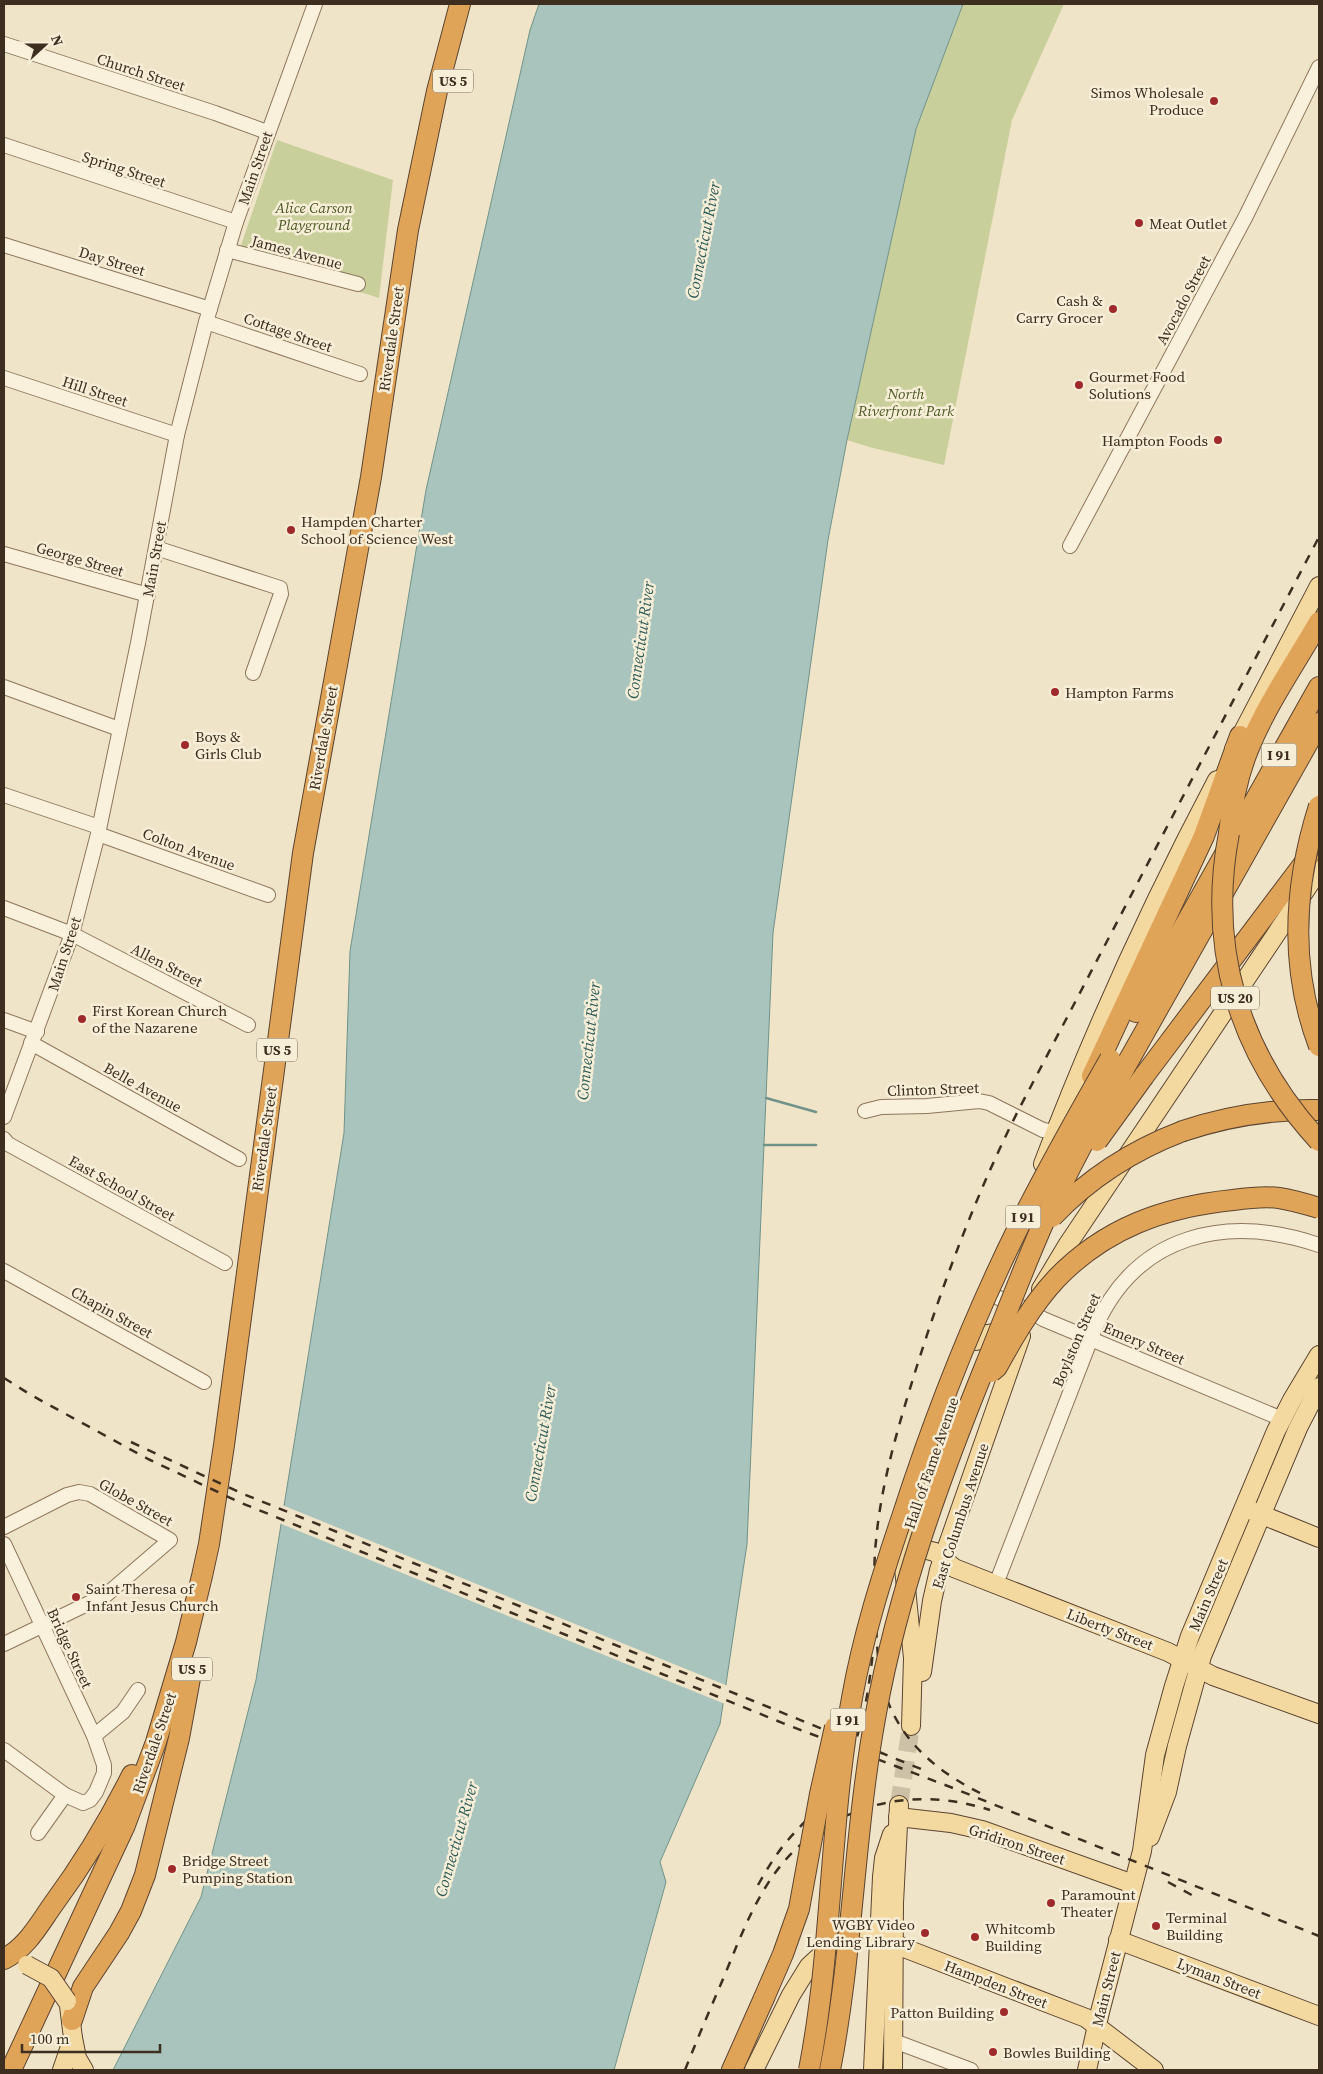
<svg xmlns="http://www.w3.org/2000/svg" width="1323" height="2074" font-family="'Source Serif 4',serif">
<style>
.green{fill:#c9cf9b}
.water{fill:#a9c4bc;stroke:#6f938a}
.pier{fill:#f0e4c8}
.lines{fill:none;stroke-linecap:round;stroke-linejoin:round}
.stream{stroke:#6f938a;stroke-width:2.5}
.major-tunnel{stroke:#ccc0a6;stroke-width:18;stroke-dasharray:18 9;stroke-linecap:butt}
.minor-casing{stroke:#8d765c;stroke-width:16}
.major-casing{stroke:#5b4430;stroke-width:20}
.highway-casing{stroke:#5b4430;stroke-width:22}
.minor{stroke:#faf1dc;stroke-width:14}
.major{stroke:#f3d9a0;stroke-width:18}
.highway{stroke:#e0a458;stroke-width:20}
.rail{stroke:#3d2e20;stroke-width:2.5;stroke-dasharray:9 9;stroke-linecap:butt}
.major-bridge-casing{stroke:#5b4430;stroke-width:20;stroke-linecap:butt}
.highway-bridge-casing{stroke:#5b4430;stroke-width:22;stroke-linecap:butt}
.major-bridge{stroke:#f3d9a0;stroke-width:18}
.highway-bridge{stroke:#e0a458;stroke-width:20}
.poi-dot{fill:#9e2a2b;stroke:#f7eed8;stroke-width:2}
.labels{text-anchor:middle;dominant-baseline:central;stroke-width:5;stroke-linejoin:round;paint-order:stroke}
.shield{fill:#f7eed8;stroke:#756857;stroke-width:1}
.shield-label{font-size:14px;font-weight:bold;fill:#3d2e20}
.street-label{font-size:15px;fill:#3d2e20;stroke:#f7eed8}
.poi-label{font-size:15px;fill:#3d2e20;stroke:#f7eed8;text-anchor:start}
.park-label{font-size:15px;font-style:italic;fill:#4d5a26;stroke:#f7eed8}
.water-label{font-size:16px;font-style:italic;fill:#2f5d5a;stroke:#f7eed8}
</style>
<rect width="100%" height="100%" fill="#f0e4c8"/>
<!-- green -->
<g class="green">
<path d="M 963,4 L 1064,4 L 1012,120 L 944,465 L 869,447 L 847,440 L 916,129 Z"/>
<path d="M 277,140 L 393,180 L 379,298 L 238,254 Z"/>
</g>
<!-- water -->
<path class="water" d="M 539,4 L 963,4 L 916,129 L 847,440 L 828,540 L 773,933 L 747,1544 L 720,1724 L 660,1862 L 666,1882 L 614,2070 L 113,2070 L 201,1897 L 256,1680 L 344,1133 L 350,951 L 426,490 L 530,30 Z"/>
<!-- pier -->
<path class="pier" d="M 282,1505 L 728,1686 L 725,1704 L 279,1523 Z"/>
<g class="lines">
<!-- stream -->
<g class="stream">
<path d="M 766,1098 L 816,1112"/>
<path d="M 764,1145 L 816,1145"/>
</g>
<!-- major-tunnel -->
<path class="major-tunnel" d="M 899,1805 L 911,1726"/>
<defs>
<g id="minor">
<path d="M 4,44 L 215,113 L 267,132"/>
<path d="M 4,145 L 236,222"/>
<path d="M 4,245 L 210,309"/>
<path d="M 227,250 L 358,284"/>
<path d="M 206,322 L 360,374"/>
<path d="M 4,378 L 177,435"/>
<path d="M 1070,546 L 1246,216 L 1319,67"/>
<path d="M 156,548 L 280,588 L 281,594 L 253,673"/>
<path d="M 4,554 L 148,595"/>
<path d="M 4,687 L 119,729"/>
<path d="M 4,795 L 99,827"/>
<path d="M 98,834 L 268,895"/>
<path d="M 4,908 L 72,934 L 248,1025"/>
<path d="M 4,1020 L 37,1032"/>
<path d="M 31,1043 L 239,1159"/>
<path d="M 865,1111 L 881,1107 L 927,1106 L 979,1101 L 989,1103 L 1043,1130 L 1049,1131 L 1057,1129"/>
<path d="M 4,1117 L 72,934 L 98,834 L 138,643 L 177,435 L 206,322 L 236,222 L 315,4"/>
<path d="M 4,1139 L 8,1144 L 225,1263"/>
<path d="M 4,1271 L 204,1382"/>
<path d="M 994,1296 L 1030,1311 L 1043,1319 L 1282,1419"/>
<path d="M 4,1527 L 67,1495 L 79,1492 L 90,1494 L 170,1540 L 106,1595 L 4,1644"/>
<path d="M 4,1544 L 94,1736 L 104,1765 L 104,1773 L 96,1792 L 90,1800 L 83,1803 L 65,1795 L 4,1750"/>
<path d="M 996,1584 L 1095,1328 C 1137,1233 1227,1214 1319,1245"/>
<path d="M 94,1736 L 123,1712 L 138,1690"/>
<path d="M 38,1833 L 65,1795"/>
<path d="M 894,2041 L 971,2070"/>
</g>
<g id="major">
<path d="M 1234,749 L 1319,586"/>
<path d="M 1043,1164 C 1093,1032 1151,905 1217,780"/>
<path d="M 1041,1289 L 1068,1244 L 1319,870"/>
<path d="M 976,1341 C 986,1332 998,1330 1008,1339"/>
<path d="M 1250,1510 L 1319,1538"/>
<path d="M 909,1521 L 903,1558 L 913,1658 L 911,1726"/>
<path d="M 908,1537 L 923,1549 L 935,1552 L 954,1568 L 1168,1652 L 1213,1676 L 1319,1714"/>
<path d="M 922,1672 L 932,1601 L 939,1570 L 1021,1336"/>
<path d="M 898,1817 L 951,1823 L 982,1830 L 1133,1884"/>
<path d="M 1150,1837 L 1167,1792 L 1177,1746 L 1202,1656 L 1298,1428 L 1319,1387"/>
<path d="M 1118,1940 L 1319,2016"/>
<path d="M 73,2038 L 77,2058 L 84,2070"/>
<path d="M 62,2070 L 73,2038 L 69,2006"/>
<path d="M 754,2070 L 791,1995 L 809,1966 L 847,1931 L 854,1927 L 867,1929 L 904,1948 L 1086,2018 L 1154,2070"/>
<path d="M 873,2070 L 882,1877 L 884,1858 L 892,1834"/>
<path d="M 893,2070 L 894,1903 L 899,1805"/>
<path d="M 1087,2070 L 1100,2012 L 1142,1851 L 1155,1755 L 1174,1686 L 1190,1636 L 1276,1431 L 1292,1400 L 1319,1355"/>
</g>
<g id="highway">
<path d="M 1229,833 C 1232,804 1237,777 1248,750 C 1266,705 1295,664 1319,622"/>
<path d="M 1136,1012 L 1319,687"/>
<path d="M 1125,1067 L 1319,723"/>
<path d="M 1092,1076 L 1204,836 L 1240,736"/>
<path d="M 1144,1076 L 1308,858"/>
<path d="M 1183,1131 C 1228,1116 1272,1109 1319,1110"/>
<path d="M 4,1959 C 26,1948 38,1926 52,1906 C 83,1864 109,1821 132,1775"/>
<path d="M 72,2020 L 83,1987 L 119,1933 L 131,1911 L 145,1875 L 179,1738 L 191,1673"/>
<path d="M 11,2070 L 125,1825 L 156,1742 L 186,1642 L 202,1576 L 209,1544 L 224,1445 L 303,853 L 371,477 L 408,230 L 437,91 L 460,4"/>
<path d="M 732,2070 L 764,1998"/>
</g>
</defs>
<!-- minor casing -->
<use href="#minor" class="minor-casing"/>
<!-- major casing -->
<use href="#major" class="major-casing"/>
<!-- highway casing -->
<use href="#highway" class="highway-casing"/>
<!-- minor -->
<use href="#minor" class="minor"/>
<!-- major -->
<use href="#major" class="major"/>
<!-- highway -->
<use href="#highway" class="highway"/>
<!-- rail -->
<g class="rail">
<path d="M 4,1378 L 31,1395 L 148,1459 L 239,1502 L 785,1724 L 953,1788 L 1319,1936"/>
<path d="M 131,1442 L 241,1493 L 921,1769"/>
<path d="M 980,1793 C 940,1773 905,1745 888,1702 C 878,1677 877,1648 876,1621 C 875,1594 873,1567 876,1541 C 881,1483 899,1424 916,1369 C 944,1280 977,1192 1019,1109 L 1319,537"/>
<path d="M 1168,1882 L 1199,1899"/>
<path d="M 758,1885 C 767,1869 776,1854 788,1840 C 802,1824 818,1809 830,1791 C 860,1750 868,1699 873,1651"/>
<path d="M 685,2070 C 698,2037 712,2005 726,1972 C 757,1895 781,1837 866,1808 C 907,1795 949,1797 990,1810"/>
</g>
<defs>
<path id="major-bridge" d="M 27,1965 L 51,1978 L 67,2001"/>
<g id="highway-bridge">
<path d="M 1319,806 C 1294,885 1289,967 1319,1046"/>
<path d="M 1229,833 C 1207,949 1239,1054 1319,1141"/>
<path d="M 1097,1141 L 1144,1076"/>
<path d="M 1052,1217 C 1089,1178 1133,1150 1183,1131"/>
<path d="M 991,1372 L 997,1367 C 1014,1336 1032,1305 1056,1279 C 1105,1228 1164,1207 1233,1200 C 1248,1198 1264,1196 1279,1198 C 1292,1200 1306,1204 1319,1208"/>
<path d="M 764,1998 L 783,1954 L 799,1909 L 820,1794 L 835,1727"/>
<path d="M 809,2070 C 833,1947 829,1821 852,1698 C 863,1636 882,1576 902,1517 C 934,1418 972,1321 1018,1228 C 1046,1171 1078,1115 1110,1059"/>
<path d="M 830,2070 C 853,1952 854,1831 876,1713 C 898,1592 940,1477 986,1364 C 1006,1315 1024,1266 1046,1217 C 1070,1166 1097,1116 1125,1067"/>
</g>
</defs>
<!-- major-bridge casing -->
<use href="#major-bridge" class="major-bridge-casing"/>
<!-- highway-bridge casing -->
<use href="#highway-bridge" class="highway-bridge-casing"/>
<!-- major-bridge -->
<use href="#major-bridge" class="major-bridge"/>
<!-- highway-bridge -->
<use href="#highway-bridge" class="highway-bridge"/>
</g>
<!-- markers -->
<g class="poi-dot">
<circle cx="1214" cy="101" r="5"/>
<circle cx="1139" cy="223" r="5"/>
<circle cx="1113" cy="309" r="5"/>
<circle cx="1079" cy="385" r="5"/>
<circle cx="1218" cy="440" r="5"/>
<circle cx="291" cy="530" r="5"/>
<circle cx="1055" cy="692" r="5"/>
<circle cx="185" cy="745" r="5"/>
<circle cx="82" cy="1019" r="5"/>
<circle cx="76" cy="1597" r="5"/>
<circle cx="172" cy="1869" r="5"/>
<circle cx="1051" cy="1903" r="5"/>
<circle cx="1156" cy="1926" r="5"/>
<circle cx="925" cy="1933" r="5"/>
<circle cx="975" cy="1937" r="5"/>
<circle cx="1004" cy="2012" r="5"/>
<circle cx="993" cy="2052" r="5"/>
</g>
<g class="labels">
<!-- shield labels -->
<g class="shield">
<rect x="433" y="69.5" width="40" height="23" rx="4"/>
<rect x="1261.5" y="743.5" width="35" height="23" rx="4"/>
<rect x="1211" y="986.5" width="48" height="23" rx="4"/>
<rect x="257" y="1038.5" width="40" height="23" rx="4"/>
<rect x="1005.5" y="1205.5" width="35" height="23" rx="4"/>
<rect x="172" y="1657.5" width="40" height="23" rx="4"/>
<rect x="830.5" y="1708.5" width="35" height="23" rx="4"/>
</g>
<g class="shield-label">
<text x="453" y="81">US 5</text>
<text x="1279" y="755">I 91</text>
<text x="1235" y="998">US 20</text>
<text x="277" y="1050">US 5</text>
<text x="1023" y="1217">I 91</text>
<text x="192" y="1669">US 5</text>
<text x="848" y="1720">I 91</text>
</g>
<!-- street labels -->
<g class="street-label">
<text transform="translate(141 72) rotate(18)">Church Street</text>
<text transform="translate(255 168) rotate(-71)">Main Street</text>
<text transform="translate(124 169) rotate(18)">Spring Street</text>
<text transform="translate(297 252) rotate(15)">James Avenue</text>
<text transform="translate(112 261) rotate(17)">Day Street</text>
<text transform="translate(1183 300) rotate(-62)">Avocado Street</text>
<text transform="translate(288 332) rotate(19)">Cottage Street</text>
<text transform="translate(391 339) rotate(-82)">Riverdale Street</text>
<text transform="translate(95 391) rotate(18)">Hill Street</text>
<text transform="translate(80 559) rotate(16)">George Street</text>
<text transform="translate(154 559) rotate(-80)">Main Street</text>
<text transform="translate(323 738) rotate(-80)">Riverdale Street</text>
<text transform="translate(189 849) rotate(20)">Colton Avenue</text>
<text transform="translate(64 954) rotate(-72)">Main Street</text>
<text transform="translate(167 965) rotate(27)">Allen Street</text>
<text transform="translate(143 1087) rotate(29)">Belle Avenue</text>
<text transform="translate(933 1089) rotate(-2)">Clinton Street</text>
<text transform="translate(264 1139) rotate(-82)">Riverdale Street</text>
<text transform="translate(122 1188) rotate(29)">East School Street</text>
<text transform="translate(112 1312) rotate(29)">Chapin Street</text>
<text transform="translate(1076 1340) rotate(-67)">Boylston Street</text>
<text transform="translate(1144 1343) rotate(23)">Emery Street</text>
<text transform="translate(931 1463) rotate(-71)">Hall of Fame Avenue</text>
<text transform="translate(136 1502) rotate(29)">Globe Street</text>
<text transform="translate(960 1516) rotate(-72)">East Columbus Avenue</text>
<text transform="translate(1208 1595) rotate(-67)">Main Street</text>
<text transform="translate(1110 1629) rotate(21)">Liberty Street</text>
<text transform="translate(70 1648) rotate(65)">Bridge Street</text>
<text transform="translate(154 1743) rotate(-71)">Riverdale Street</text>
<text transform="translate(1017 1844) rotate(18)">Gridiron Street</text>
<text transform="translate(1219 1978) rotate(21)">Lyman Street</text>
<text transform="translate(996 1984) rotate(21)">Hampden Street</text>
<text transform="translate(1106 1989) rotate(-76)">Main Street</text>
</g>
<!-- poi labels -->
<g class="poi-label">
<text x="1204" y="92" text-anchor="end">Simos Wholesale<tspan x="1204" dy="17">Produce</tspan></text>
<text x="1149" y="223">Meat Outlet</text>
<text x="1103" y="300" text-anchor="end">Cash &amp;<tspan x="1103" dy="17">Carry Grocer</tspan></text>
<text x="1089" y="376">Gourmet Food<tspan x="1089" dy="17">Solutions</tspan></text>
<text x="1208" y="440" text-anchor="end">Hampton Foods</text>
<text x="301" y="521">Hampden Charter<tspan x="301" dy="17">School of Science West</tspan></text>
<text x="1065" y="692">Hampton Farms</text>
<text x="195" y="736">Boys &amp;<tspan x="195" dy="17">Girls Club</tspan></text>
<text x="92" y="1010">First Korean Church<tspan x="92" dy="17">of the Nazarene</tspan></text>
<text x="86" y="1588">Saint Theresa of<tspan x="86" dy="17">Infant Jesus Church</tspan></text>
<text x="182" y="1860">Bridge Street<tspan x="182" dy="17">Pumping Station</tspan></text>
<text x="1061" y="1894">Paramount<tspan x="1061" dy="17">Theater</tspan></text>
<text x="1166" y="1917">Terminal<tspan x="1166" dy="17">Building</tspan></text>
<text x="915" y="1924" text-anchor="end">WGBY Video<tspan x="915" dy="17">Lending Library</tspan></text>
<text x="985" y="1928">Whitcomb<tspan x="985" dy="17">Building</tspan></text>
<text x="994" y="2012" text-anchor="end">Patton Building</text>
<text x="1003" y="2052">Bowles Building</text>
</g>
<!-- park labels -->
<g class="park-label">
<text x="314" y="207">Alice Carson<tspan x="314" dy="17">Playground</tspan></text>
<text x="906" y="393">North<tspan x="906" dy="17">Riverfront Park</tspan></text>
</g>
<!-- water labels -->
<g class="water-label">
<text transform="translate(703 240) rotate(-79)">Connecticut River</text>
<text transform="translate(640 640) rotate(-82)">Connecticut River</text>
<text transform="translate(588 1041) rotate(-84)">Connecticut River</text>
<text transform="translate(540 1443) rotate(-80)">Connecticut River</text>
<text transform="translate(456 1839) rotate(-74)">Connecticut River</text>
</g>
</g>
<!-- border -->
<rect width="1323" height="2074" fill="none" stroke="#3d2e20" stroke-width="10"/>
<!-- north arrow -->
<g transform="translate(45 45) rotate(69)" stroke="#f7eed8" stroke-width="4" paint-order="stroke">
<path d="M0-4L9 19L0 12L-9 19Z" fill="#3d2e20"/>
<text y="-8" font-size="14" font-weight="bold" text-anchor="middle" fill="#3d2e20">N</text>
</g>
<!-- scale -->
<path d="M22 2044v8h138v-8" fill="none" stroke="#3d2e20" stroke-width="2.5"/>
<text x="30" y="2044" font-size="15" fill="#3d2e20" stroke="#f7eed8" stroke-width="4" paint-order="stroke">100 m</text>
</svg>
